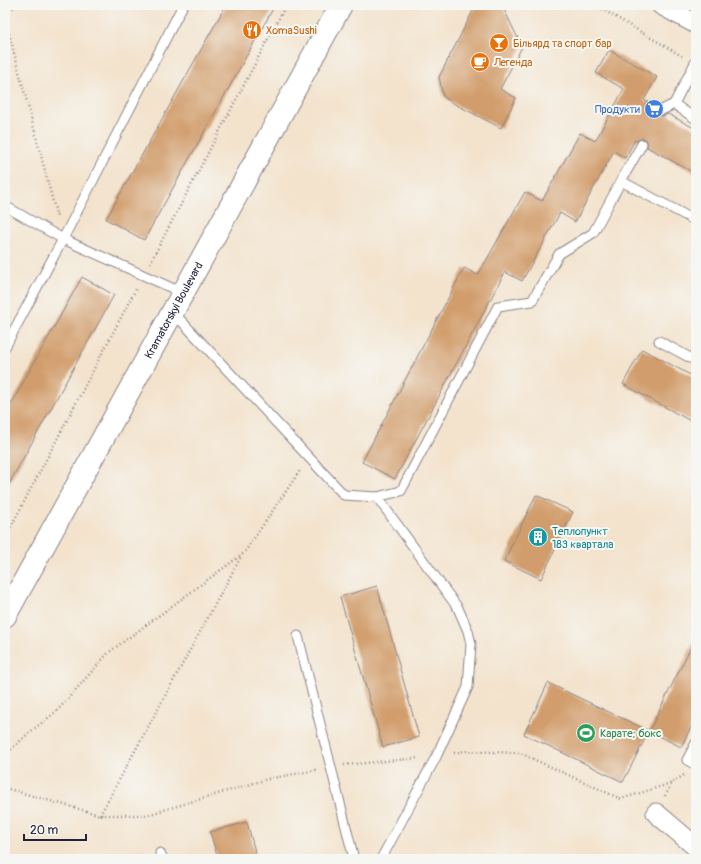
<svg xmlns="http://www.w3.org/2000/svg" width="701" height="864" font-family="Pangolin,sans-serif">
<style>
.building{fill:#d19d6c}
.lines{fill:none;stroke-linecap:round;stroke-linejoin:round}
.service-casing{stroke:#8a8284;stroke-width:11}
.minor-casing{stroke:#8a8284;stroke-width:21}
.tertiary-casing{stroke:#8a8284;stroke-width:24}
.path{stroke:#8a8284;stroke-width:2.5;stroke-dasharray:1 3;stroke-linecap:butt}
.service{stroke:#fff;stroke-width:9}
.minor{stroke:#fff;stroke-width:19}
.tertiary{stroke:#fff;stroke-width:22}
.labels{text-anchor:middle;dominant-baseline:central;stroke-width:4;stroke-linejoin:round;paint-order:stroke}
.food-label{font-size:11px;fill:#c56008;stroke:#f6f6f2;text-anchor:start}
.shop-label{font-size:11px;fill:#366cbe;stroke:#f6f6f2;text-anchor:end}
.street-label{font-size:11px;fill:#22223b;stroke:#f6f6f2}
.culture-label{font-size:11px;fill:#0d838f;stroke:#f6f6f2;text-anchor:start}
.leisure-label{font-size:11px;fill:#27864d;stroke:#f6f6f2;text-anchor:start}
</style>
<rect width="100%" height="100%" fill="#f6f6f2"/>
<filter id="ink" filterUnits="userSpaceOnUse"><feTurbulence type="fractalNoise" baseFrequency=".025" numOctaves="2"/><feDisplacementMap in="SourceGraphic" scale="8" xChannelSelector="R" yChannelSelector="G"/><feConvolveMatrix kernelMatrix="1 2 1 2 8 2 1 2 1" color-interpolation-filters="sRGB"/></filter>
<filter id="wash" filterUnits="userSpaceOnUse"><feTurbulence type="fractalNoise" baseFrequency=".012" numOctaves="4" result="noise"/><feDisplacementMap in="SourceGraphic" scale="16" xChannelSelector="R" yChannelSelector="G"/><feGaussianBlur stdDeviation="0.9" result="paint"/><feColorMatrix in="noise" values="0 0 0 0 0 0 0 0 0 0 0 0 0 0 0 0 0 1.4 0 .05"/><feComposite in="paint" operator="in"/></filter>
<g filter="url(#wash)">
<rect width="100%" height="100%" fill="#f3e3cd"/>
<g id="blocks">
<!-- building -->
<g class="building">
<path d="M 226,5 L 275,5 L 144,240 L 106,219 Z"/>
<path d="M 476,5 L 502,5 L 522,47 L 500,89 L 516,98 L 501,128 L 451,102 L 443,96 L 439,77 Z"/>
<path d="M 609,50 L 657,77 L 644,100 L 657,107 L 657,112 L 658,115 L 662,116 L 668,114 L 696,129 L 696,174 L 647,147 L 647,141 L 645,139 L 642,138 L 637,141 L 635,140 L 625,158 L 614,151 L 575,222 L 560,213 L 522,281 L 505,272 L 395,479 L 362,462 L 464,268 L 478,275 L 525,192 L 542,201 L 580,133 L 595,141 L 624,89 L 596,73 Z"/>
<path d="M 82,277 L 114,295 L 5,491 L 5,415 Z"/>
<path d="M 642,349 L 696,378 L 696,424 L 623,384 Z"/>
<path d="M 536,495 L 573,512 L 541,579 L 504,561 Z"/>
<path d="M 377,586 L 419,737 L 383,747 L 340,597 Z"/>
<path d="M 696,637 L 696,717 L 681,747 L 649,731 Z"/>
<path d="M 548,683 L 649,731 L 623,782 L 524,734 Z"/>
<path d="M 247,822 L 257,859 L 218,859 L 210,832 Z"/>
</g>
</g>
</g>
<g filter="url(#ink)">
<use href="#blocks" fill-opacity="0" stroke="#8a8284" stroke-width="1"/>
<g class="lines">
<defs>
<g id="service">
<path d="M 696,61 L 674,104 L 696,119"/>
<path d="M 662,110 L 674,104"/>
<path d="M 642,144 L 621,181 L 696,221"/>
<path d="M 5,206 L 63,239 L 183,293"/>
<path d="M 173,312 L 344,495 L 377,497 L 401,491 L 498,306 L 532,301 L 559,254 L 593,233 L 621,181"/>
<path d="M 659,341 L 696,361"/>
<path d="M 5,347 L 63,239 L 183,5"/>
<path d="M 377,497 L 458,608 L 468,631 L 471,644 L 468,687 L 436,757 L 381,859"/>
<path d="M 298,636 L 354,859"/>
<path d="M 696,743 L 687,760 L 696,765"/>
<path d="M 160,853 L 163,859"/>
</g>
<g id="minor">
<path d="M 661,5 L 696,24"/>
<path d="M 656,813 L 696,847"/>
</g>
<g id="tertiary">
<path id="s1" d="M 5,616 L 183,293 L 341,5"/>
</g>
</defs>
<!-- service casing -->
<use href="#service" class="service-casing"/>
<!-- minor casing -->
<use href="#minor" class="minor-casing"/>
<!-- tertiary casing -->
<use href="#tertiary" class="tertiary-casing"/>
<!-- path -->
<g class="path">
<path d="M 595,5 L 682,56"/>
<path d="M 5,11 L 20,5"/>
<path d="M 5,18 L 57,217"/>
<path d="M 150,263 L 286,5"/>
<path d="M 5,538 L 137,287"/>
<path d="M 454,753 L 464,751 L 520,753 L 621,799 L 672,783"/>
<path d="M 5,755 L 30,732 L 57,711 L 108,653 L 244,553 L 301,469"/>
<path d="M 344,765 L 419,758"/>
<path d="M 5,788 L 100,815 L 147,815 L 268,779 L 316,770"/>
<path d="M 665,796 L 672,783 L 684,775"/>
<path d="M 100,815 L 242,555"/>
</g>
<!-- service -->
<use href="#service" class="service"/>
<!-- minor -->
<use href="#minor" class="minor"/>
<!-- tertiary -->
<use href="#tertiary" class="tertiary"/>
</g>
</g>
<!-- icons -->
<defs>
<symbol id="restaurant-disc" viewBox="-11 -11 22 22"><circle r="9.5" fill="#e8710a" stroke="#f6f6f2"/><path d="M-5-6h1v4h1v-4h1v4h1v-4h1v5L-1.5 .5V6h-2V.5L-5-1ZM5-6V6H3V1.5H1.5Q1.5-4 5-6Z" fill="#fff"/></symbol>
<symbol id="bar-disc" viewBox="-11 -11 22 22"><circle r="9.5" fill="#e8710a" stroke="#f6f6f2"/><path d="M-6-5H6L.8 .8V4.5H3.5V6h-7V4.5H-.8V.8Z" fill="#fff"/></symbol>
<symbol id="cafe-disc" viewBox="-11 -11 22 22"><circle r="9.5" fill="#e8710a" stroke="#f6f6f2"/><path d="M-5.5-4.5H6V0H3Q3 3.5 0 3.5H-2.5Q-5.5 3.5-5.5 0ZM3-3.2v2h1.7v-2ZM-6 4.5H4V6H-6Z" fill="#fff"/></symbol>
<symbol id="supermarket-disc" viewBox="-11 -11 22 22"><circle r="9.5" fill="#3f7fe0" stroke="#f6f6f2"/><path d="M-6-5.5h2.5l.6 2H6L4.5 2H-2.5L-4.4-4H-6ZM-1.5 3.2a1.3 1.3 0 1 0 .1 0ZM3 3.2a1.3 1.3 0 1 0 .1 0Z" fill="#fff"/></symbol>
<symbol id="building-disc" viewBox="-11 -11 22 22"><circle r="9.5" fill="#0f9aa8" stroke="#f6f6f2"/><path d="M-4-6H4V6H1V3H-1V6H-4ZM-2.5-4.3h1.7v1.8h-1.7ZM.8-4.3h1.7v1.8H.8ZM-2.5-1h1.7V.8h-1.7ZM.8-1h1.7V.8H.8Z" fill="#fff"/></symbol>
<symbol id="stadium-disc" viewBox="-11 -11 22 22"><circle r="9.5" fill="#2e9e5b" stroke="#f6f6f2"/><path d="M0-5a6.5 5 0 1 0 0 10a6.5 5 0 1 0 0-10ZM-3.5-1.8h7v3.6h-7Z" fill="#fff"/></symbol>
</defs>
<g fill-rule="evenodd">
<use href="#restaurant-disc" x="241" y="19" width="22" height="22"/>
<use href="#bar-disc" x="488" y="32" width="22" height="22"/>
<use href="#cafe-disc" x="469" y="51" width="22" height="22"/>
<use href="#supermarket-disc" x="643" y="98" width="22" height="22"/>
<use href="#building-disc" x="527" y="526" width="22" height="22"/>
<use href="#stadium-disc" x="575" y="722" width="22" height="22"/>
</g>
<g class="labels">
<!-- food labels -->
<g class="food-label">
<text x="266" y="30">XomaSushi</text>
<text x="513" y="43">Більярд та спорт бар</text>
<text x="494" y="62">Легенда</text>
</g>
<!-- shop labels -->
<g class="shop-label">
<text x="640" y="109">Продукти</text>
</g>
<!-- street labels -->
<g class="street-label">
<text stroke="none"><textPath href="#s1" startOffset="349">Kramatorskyi Boulevard</textPath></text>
</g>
<!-- culture labels -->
<g class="culture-label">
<text x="552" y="531">Теплопункт<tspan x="552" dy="13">183 квартала</tspan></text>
</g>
<!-- leisure labels -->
<g class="leisure-label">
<text x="600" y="733">Карате; бокс</text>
</g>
</g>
<!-- margin -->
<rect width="701" height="864" fill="none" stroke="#f6f6f2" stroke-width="20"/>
<!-- scale -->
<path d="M24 834v6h62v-6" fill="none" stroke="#22223b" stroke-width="2"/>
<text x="30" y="834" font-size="12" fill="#22223b" stroke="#f6f6f2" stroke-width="3" paint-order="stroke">20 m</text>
</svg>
